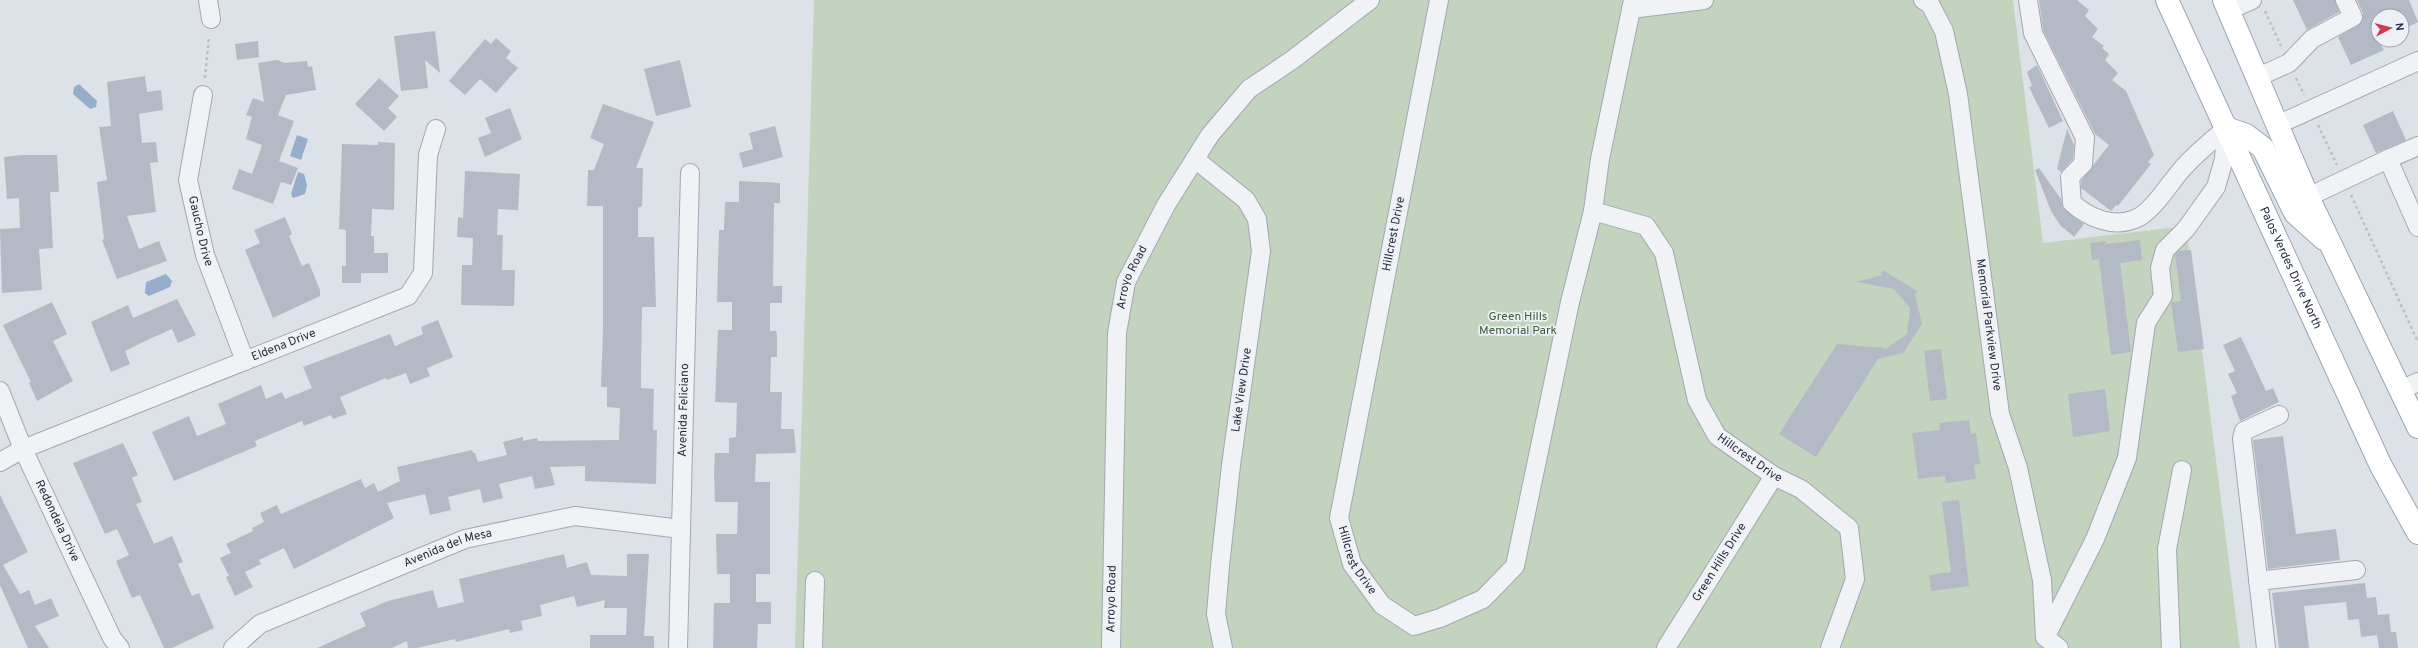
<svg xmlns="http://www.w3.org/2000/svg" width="2418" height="648" font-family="Overpass,sans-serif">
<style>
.green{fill:#c2d3be}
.water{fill:#95aecb}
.building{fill:#b4bac5}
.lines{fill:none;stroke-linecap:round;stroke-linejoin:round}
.minor-casing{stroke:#a2a8b2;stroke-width:20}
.major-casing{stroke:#9ca5b5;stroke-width:24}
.path{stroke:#bbbfc7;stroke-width:2.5;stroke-dasharray:3 3;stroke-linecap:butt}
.minor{stroke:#f0f2f6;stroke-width:18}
.major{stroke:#fff;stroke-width:22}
.labels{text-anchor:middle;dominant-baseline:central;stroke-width:3.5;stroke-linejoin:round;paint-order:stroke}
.street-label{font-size:12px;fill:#262e40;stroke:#edf0f6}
.park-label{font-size:12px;fill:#395c32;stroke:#edf0f6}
</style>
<rect width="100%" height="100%" fill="#dde1e8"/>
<!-- green -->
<path class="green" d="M 814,0 L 2013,0 L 2043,243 L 2186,226 L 2240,648 L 795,648 Z"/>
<!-- water -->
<g class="water">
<path d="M 79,84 L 97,101 L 96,107 L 90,109 L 73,94 L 74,87 Z"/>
<path d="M 297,135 L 308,139 L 301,160 L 290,156 Z"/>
<path d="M 298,172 L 304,174 L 307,185 L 305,194 L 293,198 L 291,194 Z"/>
<path d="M 166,274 L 172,281 L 170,287 L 149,296 L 145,293 L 146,282 Z"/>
</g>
<!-- building -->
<g class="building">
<path d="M 2039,0 L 2077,0 L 2089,10 L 2085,16 L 2098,29 L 2092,37 L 2104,46 L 2102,48 L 2109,54 L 2105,60 L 2118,73 L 2112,80 L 2126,91 L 2154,155 L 2148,162 L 2151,164 L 2118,206 L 2116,205 L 2111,211 L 2081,188 L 2081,181 L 2109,145 L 2095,134 L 2043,30 Z"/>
<path d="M 2293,0 L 2335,0 L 2339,12 L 2307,30 Z"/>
<path d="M 2357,0 L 2409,0 L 2418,22 L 2402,30 L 2402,16 L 2378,16 L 2378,40 L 2384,50 L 2351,65 L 2338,37 L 2362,22 L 2363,13 Z"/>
<path d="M 435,31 L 440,73 L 425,60 L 428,88 L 401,91 L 394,36 Z"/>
<path d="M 496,38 L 511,51 L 506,58 L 518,68 L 496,93 L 480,79 L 465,95 L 449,81 L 485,39 L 491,44 Z"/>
<path d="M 258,41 L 259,57 L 237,60 L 235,44 Z"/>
<path d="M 277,60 L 284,63 L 307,61 L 308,67 L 312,66 L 316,90 L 286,95 L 278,115 L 294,121 L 279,161 L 298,168 L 291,185 L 281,182 L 273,204 L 232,189 L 239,169 L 252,174 L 262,145 L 246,139 L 252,117 L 246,115 L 253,98 L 264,102 L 258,63 Z"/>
<path d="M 680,60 L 691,107 L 656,116 L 644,69 Z"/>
<path d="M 2037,65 L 2063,121 L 2049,128 L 2029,87 L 2032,86 L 2027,72 Z"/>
<path d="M 145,76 L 147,92 L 161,90 L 163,110 L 139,114 L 142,143 L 156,142 L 158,162 L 150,163 L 156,212 L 127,216 L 139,249 L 159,241 L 167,261 L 117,279 L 102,240 L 104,239 L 97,182 L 107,180 L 99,127 L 111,126 L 107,82 Z"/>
<path d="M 379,78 L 399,96 L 388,108 L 397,117 L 384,131 L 355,104 Z"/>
<path d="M 603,104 L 654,122 L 636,168 L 643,168 L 642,206 L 638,208 L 638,237 L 654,237 L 656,307 L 642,307 L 641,368 L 641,388 L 654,389 L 653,430 L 657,430 L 656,484 L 585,481 L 585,466 L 550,467 L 555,485 L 535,489 L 532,476 L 499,484 L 503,498 L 483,503 L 480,489 L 448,497 L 451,510 L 430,515 L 425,494 L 387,503 L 394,518 L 294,569 L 284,548 L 259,560 L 261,564 L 245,572 L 253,587 L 235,596 L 226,577 L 229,576 L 220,558 L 231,553 L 226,544 L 253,531 L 252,528 L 264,522 L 260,513 L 277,505 L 281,514 L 361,479 L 365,488 L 374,483 L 378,492 L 400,481 L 397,467 L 472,450 L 473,453 L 475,453 L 478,462 L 507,455 L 503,442 L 523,437 L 523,441 L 537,438 L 538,441 L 619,440 L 620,408 L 607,407 L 607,387 L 601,387 L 603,329 L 603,206 L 587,206 L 588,170 L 594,170 L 604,144 L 590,138 Z"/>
<path d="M 510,108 L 522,139 L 485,157 L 478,138 L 491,133 L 485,118 Z"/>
<path d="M 2393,111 L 2406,140 L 2376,153 L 2363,125 Z"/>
<path d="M 775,126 L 783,157 L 743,168 L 739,153 L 753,149 L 749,133 Z"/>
<path d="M 2067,129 L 2074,145 L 2073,159 L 2061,172 L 2057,169 Z"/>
<path d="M 378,142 L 395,143 L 394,210 L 372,209 L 371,236 L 374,236 L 374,253 L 388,253 L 388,273 L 361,273 L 361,283 L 342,283 L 342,266 L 346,266 L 346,230 L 339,229 L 342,144 L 378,145 Z"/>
<path d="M 23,155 L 57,155 L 59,192 L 50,192 L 53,248 L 39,249 L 42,290 L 2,293 L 0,229 L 20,228 L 19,198 L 7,199 L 4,157 Z"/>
<path d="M 2039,168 L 2061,199 L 2063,208 L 2084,224 L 2074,237 L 2060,225 L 2051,211 L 2035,170 Z"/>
<path d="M 465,171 L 520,174 L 518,210 L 498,209 L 497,235 L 503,235 L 502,270 L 515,270 L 514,306 L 461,305 L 462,265 L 472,265 L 473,238 L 457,237 L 458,217 L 463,218 Z"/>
<path d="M 739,181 L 780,183 L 780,203 L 774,203 L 773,286 L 782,286 L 782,303 L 770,303 L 770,331 L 776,331 L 777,335 L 777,357 L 771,357 L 770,392 L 782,392 L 781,429 L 794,429 L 796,453 L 756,454 L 755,482 L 770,482 L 770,574 L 756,574 L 756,602 L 771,602 L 771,624 L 758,624 L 757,648 L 713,648 L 714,603 L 730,603 L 730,574 L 717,574 L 716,534 L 737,534 L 738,502 L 715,502 L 714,472 L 715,453 L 729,453 L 729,438 L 736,437 L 737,403 L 715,402 L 718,330 L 732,330 L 732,302 L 717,302 L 719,230 L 724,230 L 725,202 L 739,202 Z"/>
<path d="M 285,217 L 292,234 L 289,236 L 302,266 L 309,263 L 320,290 L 320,296 L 273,318 L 245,250 L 260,243 L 254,230 Z"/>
<path d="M 2140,240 L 2142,260 L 2120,263 L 2131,352 L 2111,355 L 2099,259 L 2092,260 L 2090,243 L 2106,241 L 2106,244 Z"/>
<path d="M 2191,250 L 2204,349 L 2178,352 L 2171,302 L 2181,301 L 2175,255 L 2179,251 Z"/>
<path d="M 1883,270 L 1918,292 L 1915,294 L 1922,324 L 1903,353 L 1878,359 L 1816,457 L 1779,434 L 1837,344 L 1885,348 L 1883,351 L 1907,334 L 1910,308 L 1894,289 L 1856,282 L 1882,275 L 1881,273 Z"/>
<path d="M 177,299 L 196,335 L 178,343 L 172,329 L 143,342 L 125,351 L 130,364 L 111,372 L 91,322 L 128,305 L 133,318 Z"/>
<path d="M 52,302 L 67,334 L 53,341 L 73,381 L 37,401 L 29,383 L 31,382 L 3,325 Z"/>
<path d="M 438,320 L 453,357 L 427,368 L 430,376 L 410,384 L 406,373 L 387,380 L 386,378 L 340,397 L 347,414 L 333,419 L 331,415 L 304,426 L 302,421 L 255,441 L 257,446 L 174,481 L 152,432 L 189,416 L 197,436 L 226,424 L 218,404 L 261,385 L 266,399 L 282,392 L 285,399 L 312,388 L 303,367 L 390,334 L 395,346 L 423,334 L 421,327 Z"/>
<path d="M 2241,337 L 2266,391 L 2273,388 L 2279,402 L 2240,421 L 2231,396 L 2237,393 L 2228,374 L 2235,371 L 2223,345 Z"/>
<path d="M 1941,349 L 1947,399 L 1930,401 L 1924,351 Z"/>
<path d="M 2105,389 L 2110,431 L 2073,437 L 2068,394 Z"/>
<path d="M 1969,420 L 1971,434 L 1976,433 L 1980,464 L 1974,465 L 1976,479 L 1946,483 L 1945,476 L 1918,479 L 1912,433 L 1940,430 L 1939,423 Z"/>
<path d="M 2283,436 L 2296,534 L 2336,529 L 2340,560 L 2268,569 L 2253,440 Z"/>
<path d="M 123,443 L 138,475 L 132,478 L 142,502 L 136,504 L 154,544 L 172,536 L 183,562 L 178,564 L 192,596 L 199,593 L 214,628 L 172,648 L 164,648 L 140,595 L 132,598 L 116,561 L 129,555 L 117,529 L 105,534 L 73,463 Z"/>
<path d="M 0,495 L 28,552 L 3,565 L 20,594 L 29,590 L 35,605 L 51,598 L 59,616 L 35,626 L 49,648 L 28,648 L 0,585 Z"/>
<path d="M 1959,500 L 1969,586 L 1931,591 L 1929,575 L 1951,572 L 1942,502 Z"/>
<path d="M 564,554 L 567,568 L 587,562 L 591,575 L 627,576 L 627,554 L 649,554 L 644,636 L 654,636 L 654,648 L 590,648 L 590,635 L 626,635 L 627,608 L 604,608 L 605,600 L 577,607 L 574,596 L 540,605 L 542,616 L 521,621 L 523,630 L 510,633 L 509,629 L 456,642 L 455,639 L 417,648 L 408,648 L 407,641 L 392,648 L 317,648 L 366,626 L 360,613 L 388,601 L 433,590 L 438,608 L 464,602 L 459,579 Z"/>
<path d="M 2365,583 L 2367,598 L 2376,597 L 2378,615 L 2389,614 L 2391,632 L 2396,632 L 2398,648 L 2379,648 L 2377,635 L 2361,637 L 2359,619 L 2348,620 L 2346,602 L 2304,606 L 2309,648 L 2279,648 L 2272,593 Z"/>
</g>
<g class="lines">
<defs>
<g id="minor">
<path d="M 208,0 L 211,19"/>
<path id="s1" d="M 1439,0 L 1339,518 L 1352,564 L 1382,605 L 1414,626 L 1440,618 L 1483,599 L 1515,566 L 1570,302 L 1593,211 L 1646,226 L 1664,253 L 1697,400 L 1717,436 L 1774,476 L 1801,489 L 1849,528 L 1855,579 L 1830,648"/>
<path id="s2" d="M 1923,0 L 1930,4 L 1944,31 L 1958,94 L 2000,414 L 2018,468 L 2042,580 L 2045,637 L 2059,648"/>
<path d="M 2028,0 L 2033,33 L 2085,138 L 2083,164 L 2070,177 L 2072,203 C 2089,218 2113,228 2135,219 C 2152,213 2171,181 2183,168 C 2196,153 2212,141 2226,128"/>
<path d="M 1631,9 L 1704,0"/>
<path d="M 2229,10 L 2252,0"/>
<path d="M 2258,77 L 2289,63 L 2312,39 L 2353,17 L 2345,0"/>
<path id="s3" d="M 203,95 L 188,180 L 205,255 L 245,361"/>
<path d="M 2277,125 L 2418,61"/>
<path d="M 2418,146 L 2388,159 L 2418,227"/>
<path d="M 1195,159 L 1246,200 L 1257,219 L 1261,251 L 1231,465 L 1220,566 L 1216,614 L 1223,648"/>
<path d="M 2308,197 L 2388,159"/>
<path d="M 1593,211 L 1600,159 L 1633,0"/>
<path id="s4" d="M 0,391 L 23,449 L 112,638 L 120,648"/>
<path d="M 2399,391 L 2418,382"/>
<path id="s5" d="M 0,462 L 23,449 L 408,296 L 423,273 L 428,155 L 436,129"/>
<path d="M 2258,581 L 2356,570"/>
<path d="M 2046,636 L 2095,539 L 2127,458 L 2146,323 L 2163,296 L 2160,268 L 2165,250 L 2186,229 L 2216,187 L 2224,159 L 2226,128"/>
<path id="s6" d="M 233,648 L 260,624 L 465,539 L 575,516 L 681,529"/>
<path id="s7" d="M 678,648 L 690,173"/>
<path d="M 813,648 L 815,581"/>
<path id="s8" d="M 1111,648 L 1117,333 L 1126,282 L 1166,205 L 1210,135 L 1249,89 L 1292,60 L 1370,0"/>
<path id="s9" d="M 1666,648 L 1774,476"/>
<path d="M 2171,648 L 2167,549 L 2182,470"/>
<path d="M 2266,648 L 2242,439 L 2244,431 L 2279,415"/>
</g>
<g id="major">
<path id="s10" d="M 2167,0 L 2381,466 L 2418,533"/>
<path d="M 2224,0 L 2308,197 L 2418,427"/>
<path d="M 2226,128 L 2246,135 L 2263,148 L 2295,213 L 2324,239"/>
</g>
</defs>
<!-- minor casing -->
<use href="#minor" class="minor-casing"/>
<!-- major casing -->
<use href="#major" class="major-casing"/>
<!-- path -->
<g class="path">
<path d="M 2265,11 L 2281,46"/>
<path d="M 205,78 L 209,36"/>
<path d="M 2296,78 L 2304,95"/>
<path d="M 2318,125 L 2337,165"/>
<path d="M 2351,195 L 2418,342"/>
</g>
<!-- minor -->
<use href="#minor" class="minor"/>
<!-- major -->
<use href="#major" class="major"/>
</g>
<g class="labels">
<!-- street labels -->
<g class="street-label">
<text stroke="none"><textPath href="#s3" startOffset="139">Gaucho Drive</textPath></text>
<text transform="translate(1394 234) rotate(-79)">Hillcrest Drive</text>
<text stroke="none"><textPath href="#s10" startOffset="295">Palos Verdes Drive North</textPath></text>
<text stroke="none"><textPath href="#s8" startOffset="373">Arroyo Road</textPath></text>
<text stroke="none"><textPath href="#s2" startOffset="336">Memorial Parkview Drive</textPath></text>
<text stroke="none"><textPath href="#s5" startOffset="307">Eldena Drive</textPath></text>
<text transform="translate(1242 390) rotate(-82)">Lake View Drive</text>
<text stroke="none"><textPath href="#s7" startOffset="238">Avenida Feliciano</textPath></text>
<text stroke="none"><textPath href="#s1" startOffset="1467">Hillcrest Drive</textPath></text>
<text stroke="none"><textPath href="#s4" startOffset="142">Redondela Drive</textPath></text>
<text stroke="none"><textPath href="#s6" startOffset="239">Avenida del Mesa</textPath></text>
<text stroke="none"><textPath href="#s1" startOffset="574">Hillcrest Drive</textPath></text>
<text stroke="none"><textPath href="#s9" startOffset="101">Green Hills Drive</textPath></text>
<text stroke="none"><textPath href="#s8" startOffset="49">Arroyo Road</textPath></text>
</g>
<!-- park labels -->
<g class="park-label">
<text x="1518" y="317">Green Hills<tspan x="1518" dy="14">Memorial Park</tspan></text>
</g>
</g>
<!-- north arrow -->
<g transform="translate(2390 28) rotate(83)"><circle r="19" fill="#edf0f6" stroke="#9da2ad"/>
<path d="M0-3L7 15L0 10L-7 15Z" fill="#d6394d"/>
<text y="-6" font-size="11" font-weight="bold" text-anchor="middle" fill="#262e40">N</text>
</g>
</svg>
